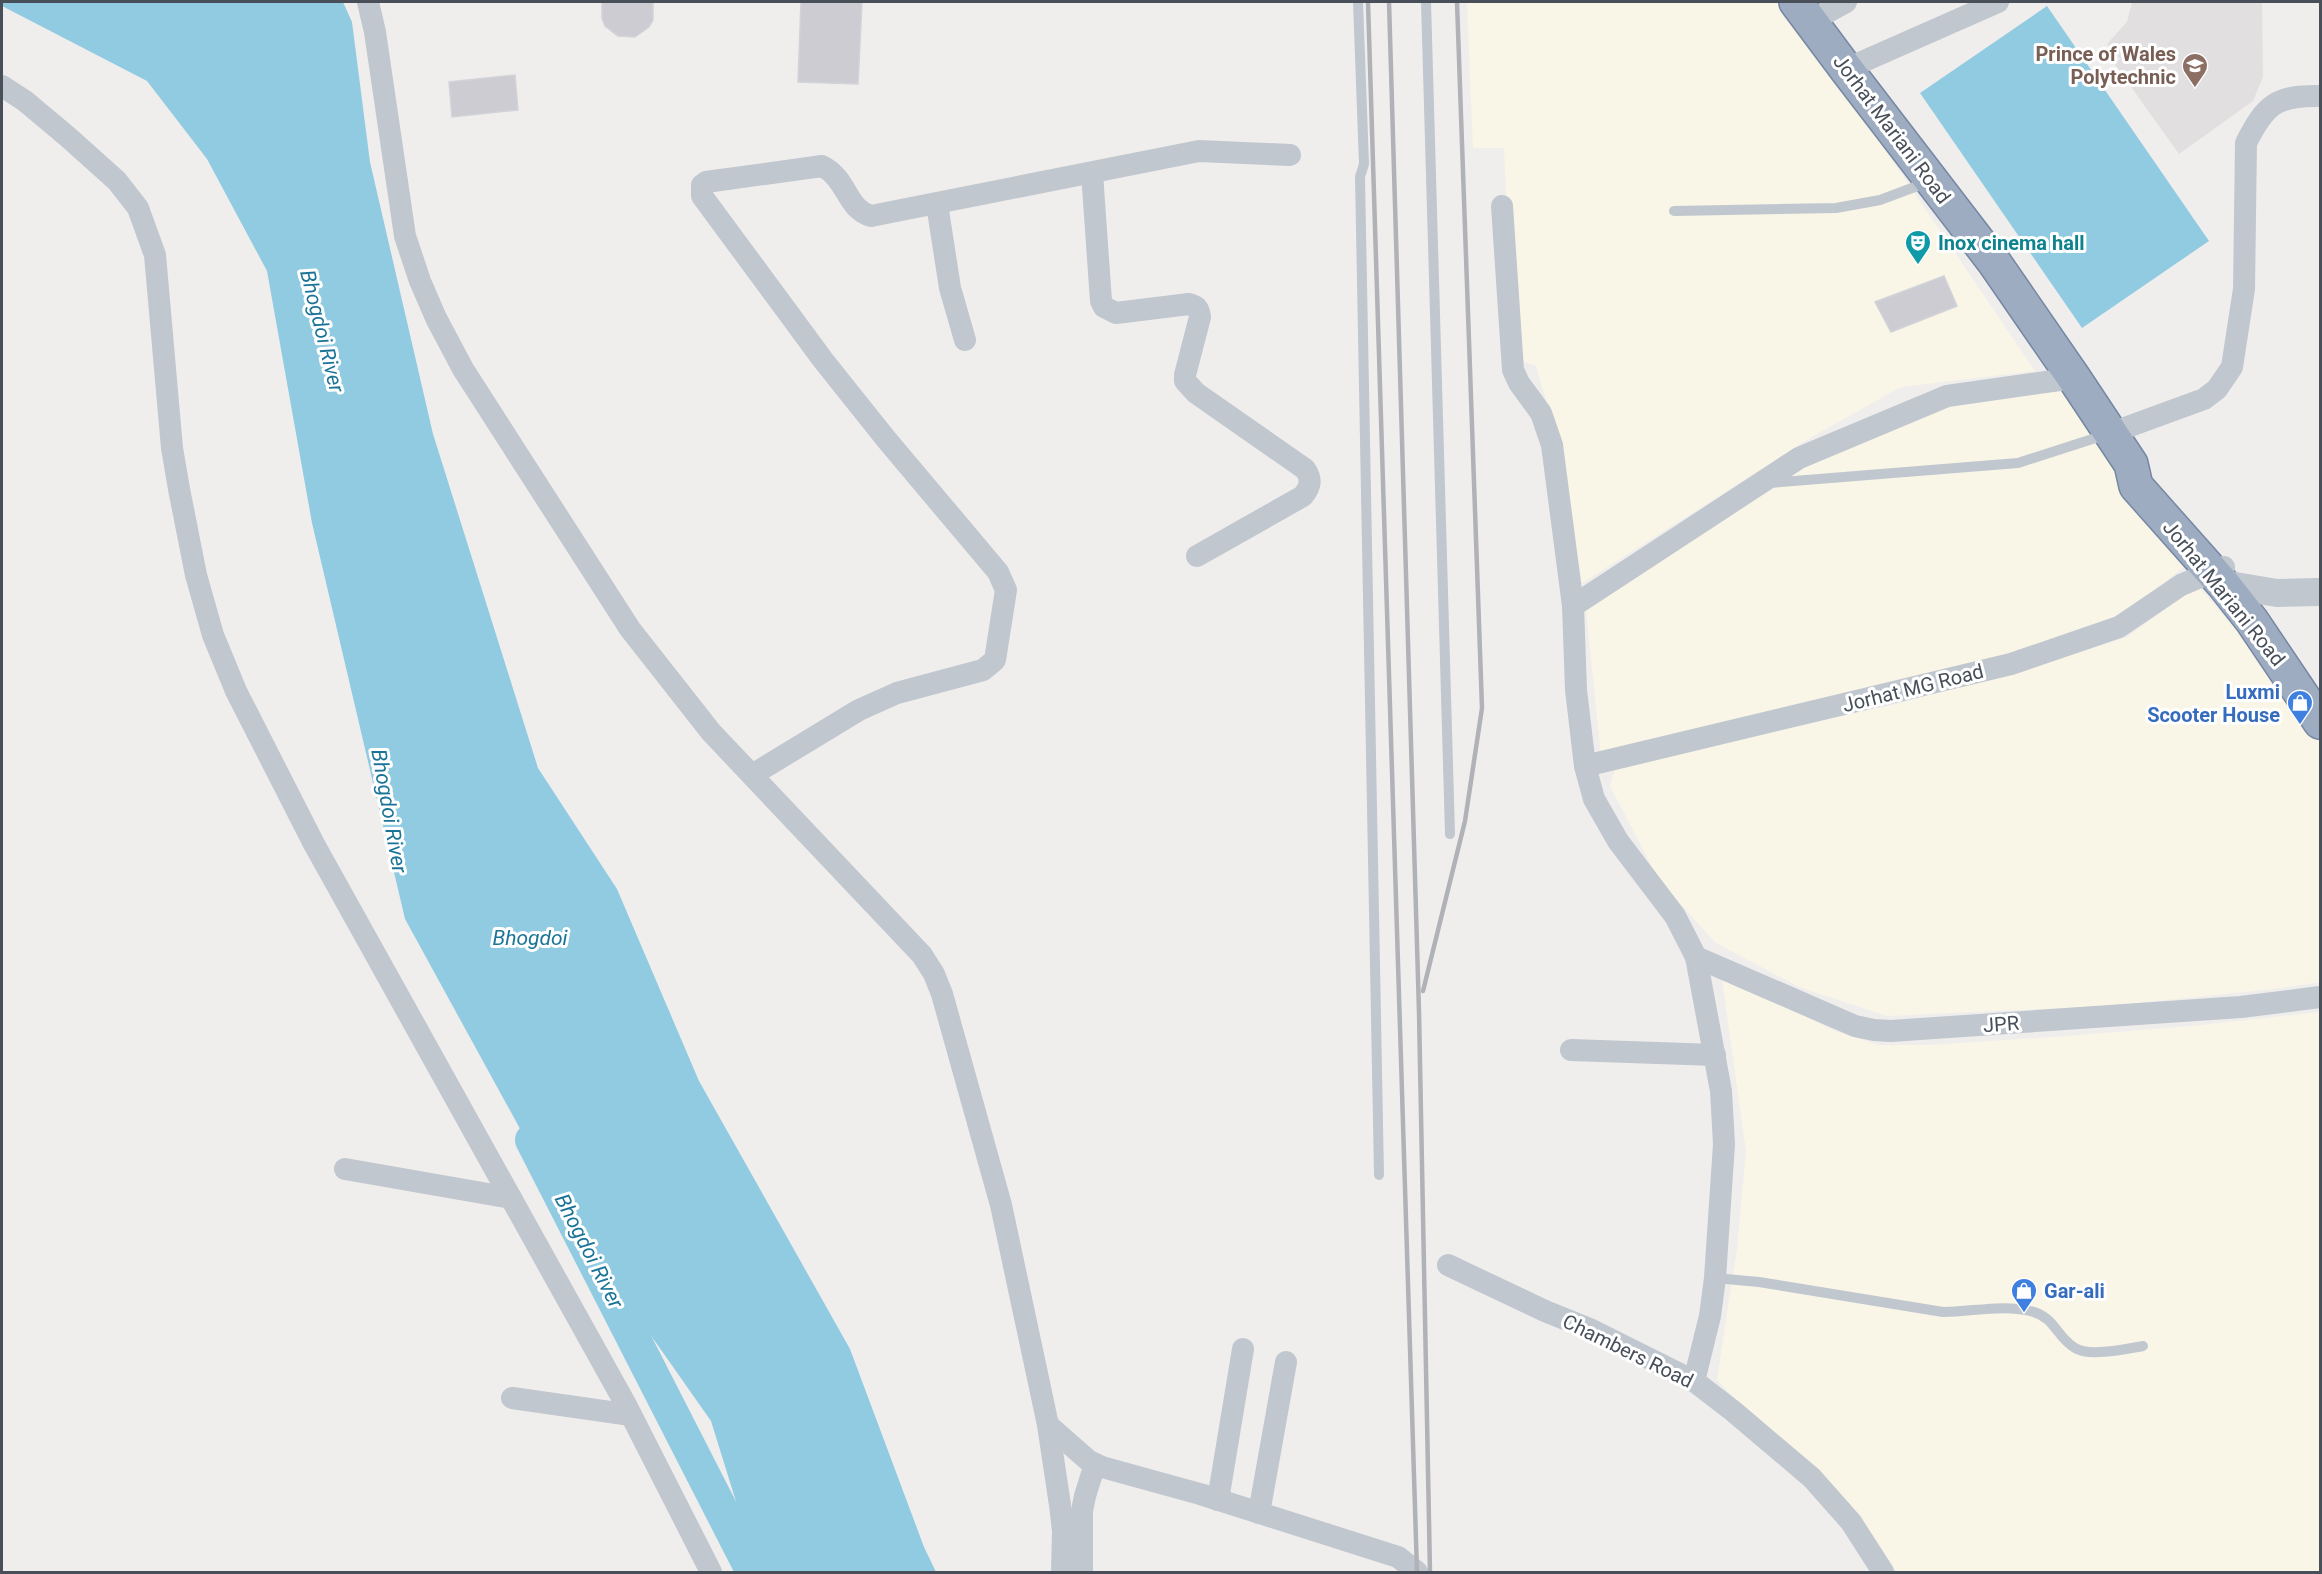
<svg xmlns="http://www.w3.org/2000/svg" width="2322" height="1574" font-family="Roboto,sans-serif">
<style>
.commercial{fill:#f9f6e8}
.education{fill:#e1dfdf}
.water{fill:#91cbe2}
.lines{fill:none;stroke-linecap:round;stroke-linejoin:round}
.river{stroke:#91cbe2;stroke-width:34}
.building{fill:#ccccd2;stroke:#d2d3d8;stroke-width:1.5}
.trunk-casing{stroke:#7587a3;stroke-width:36}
.service{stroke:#c0c7ce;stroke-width:10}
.minor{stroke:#c0c7ce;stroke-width:22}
.tertiary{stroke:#c0c7ce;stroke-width:28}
.trunk{stroke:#9dacc0;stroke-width:33}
.rail{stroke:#b0b2b7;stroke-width:4.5}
.labels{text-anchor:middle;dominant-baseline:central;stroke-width:6;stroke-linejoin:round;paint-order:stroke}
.education-label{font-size:20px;font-weight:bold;fill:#785e54;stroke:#fff;text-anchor:end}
.street-label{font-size:20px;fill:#484f59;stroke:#fff}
.culture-label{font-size:20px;font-weight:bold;fill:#0d838f;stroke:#fff;text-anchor:start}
.shop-label{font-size:20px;font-weight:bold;fill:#366cbe;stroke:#fff;text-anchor:end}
.water-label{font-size:21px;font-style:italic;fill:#1b7498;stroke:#fff}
</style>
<rect width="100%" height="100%" fill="#f0eeed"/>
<!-- commercial -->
<g class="commercial">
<path d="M 1467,2 L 1785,2 L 2035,371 L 1901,387 L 1815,435 L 1582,583 L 1562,455 L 1536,366 L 1514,358 L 1504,148 L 1473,148 Z"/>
<path d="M 2062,391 L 2186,565 L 2117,621 L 1947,674 L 1601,755 L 1586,609 L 1858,433 L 1962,401 Z"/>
<path d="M 2198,586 L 2239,633 L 2320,741 L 2320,982 L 2274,989 L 2107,1006 L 1887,1016 L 1799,987 L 1716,943 L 1660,882 L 1610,786 L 1616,766 L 1901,703 L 2090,649 L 2127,637 Z"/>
<path d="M 1721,972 L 1830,1029 L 1878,1045 L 1928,1045 L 2054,1037 L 2192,1026 L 2320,1012 L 2320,1572 L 1897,1572 L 1861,1517 L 1752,1417 L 1717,1380 L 1737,1249 L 1746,1151 Z"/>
</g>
<!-- education -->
<path class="education" d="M 2132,2 L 2262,2 L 2263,77 L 2253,101 L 2179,154 L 2114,63 L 2120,59 L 2107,44 L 2127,22 Z"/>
<!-- water -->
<g class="water">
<path d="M 2,2 L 343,2 L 352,22 L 370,162 L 433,434 L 538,768 L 617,889 L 699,1081 L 850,1349 L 924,1547 L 936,1572 L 771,1572 L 747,1537 L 711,1421 L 652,1337 L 530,1147 L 405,919 L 312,523 L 267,271 L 207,159 L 147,81 L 2,6 Z"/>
<path d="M 2047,6 L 2209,241 L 2082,328 L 1920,93 Z"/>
</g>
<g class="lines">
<!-- river -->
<path class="river" d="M 532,1140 L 753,1572"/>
</g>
<!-- building -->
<g class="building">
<path d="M 602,2 L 653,2 L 653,20 L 649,27 L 635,37 L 618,36 L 605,26 L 602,18 Z"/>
<path d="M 801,2 L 862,2 L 858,84 L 798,82 Z"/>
<path d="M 515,75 L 518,110 L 452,117 L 449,82 Z"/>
<path d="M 1944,276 L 1957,306 L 1891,332 L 1875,302 Z"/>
</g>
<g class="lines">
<defs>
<path id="trunk" d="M 1796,2 L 1846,69 L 1994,262 L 2074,378 L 2131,464 L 2136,486 L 2223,584 L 2252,621 L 2320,722"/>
</defs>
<!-- trunk casing -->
<use href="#trunk" class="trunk-casing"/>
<!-- service -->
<g class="service">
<path d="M 1358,2 L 1364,164 L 1360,177 L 1379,1175"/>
<path d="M 1426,2 L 1450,834"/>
<path d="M 1674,211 L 1836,208 L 1880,200 L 1928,182"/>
<path d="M 1769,483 L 2018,463 L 2108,434"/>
<path d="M 1715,1278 L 1759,1282 L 1943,1312 C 1972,1312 2002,1304 2030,1311 C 2056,1317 2055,1336 2075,1348 C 2089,1357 2126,1349 2143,1346"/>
</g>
<!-- minor -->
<g class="minor">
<path d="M 368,2 L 375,32 L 405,236 L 420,281 L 436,318 L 463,369 L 630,629 L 711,732 L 922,955 L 934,974 L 942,994 L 1001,1205 L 1048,1425 L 1060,1505 L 1063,1531 L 1062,1572"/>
<path d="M 1811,21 L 1846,2"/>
<path d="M 1846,69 L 1998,2"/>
<path d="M 2,86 L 25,101 L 68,137 L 117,181 L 138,208 L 155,255 L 172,448 L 179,489 L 196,575 L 213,635 L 236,691 L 314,844 L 625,1403 L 711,1572"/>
<path d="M 1092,173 L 1101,301 L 1104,307 L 1116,313 L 1189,304 C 1197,306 1199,309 1200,317 L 1185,375 L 1185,381 L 1196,393 L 1305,469 C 1312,479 1311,486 1303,496 L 1197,556"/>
<path d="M 937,204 L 950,288 L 965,340"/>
<path d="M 1502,206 L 1513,370 L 1519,383 L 1541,413 L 1552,445 L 1573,606 L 1576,690 L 1585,766 L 1594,799 L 1618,841 L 1675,916 L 1696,957 L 1721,1091 L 1724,1144 L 1715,1278 L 1710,1316 L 1694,1381"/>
<path d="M 2111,433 L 2204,399 L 2217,389 L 2232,367 L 2244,289 L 2246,143 C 2265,105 2276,95 2320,96"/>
<path d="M 1573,606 L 1799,458 L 1947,396 L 2074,378"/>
<path d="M 1585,766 L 2011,664 L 2119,627 L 2181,585 L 2224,567"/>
<path d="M 752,775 L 859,710 L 897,693 L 983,670 L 995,660 L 1006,590 L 998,572 L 886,439 L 823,360 L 702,196 L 702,185 L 706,182 L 822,166 C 848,179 846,209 871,216 L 1199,151 L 1290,155"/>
<path d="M 1696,957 L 1855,1026 L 1874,1030 L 1891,1031 L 2241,1007 L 2320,997"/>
<path d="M 1571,1050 L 1715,1055"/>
<path d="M 345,1169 L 511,1198"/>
<path d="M 1448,1265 L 1545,1311 L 1592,1330 L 1694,1381 L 1733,1411 L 1812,1478 L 1851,1522 L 1883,1572"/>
<path d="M 512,1398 L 631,1415"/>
<path d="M 1048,1425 L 1089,1461 L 1102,1467 L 1200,1494 L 1398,1557 L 1417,1572"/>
<path d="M 1218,1500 L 1243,1349"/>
<path d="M 1259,1513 L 1286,1362"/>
<path d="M 1082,1572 L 1082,1511 L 1085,1496 L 1095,1464"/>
</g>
<!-- tertiary -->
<path class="tertiary" d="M 2223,584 L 2277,593 L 2320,592"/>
<!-- trunk -->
<use href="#trunk" class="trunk"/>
<!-- rail -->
<g class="rail">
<path d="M 1368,2 L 1417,1572"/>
<path d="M 1389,2 L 1419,1012 L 1430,1572"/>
<path d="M 1423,991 L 1465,821 L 1482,708 L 1457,2"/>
</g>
</g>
<!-- icons -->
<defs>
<symbol id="university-pin" viewBox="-11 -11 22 30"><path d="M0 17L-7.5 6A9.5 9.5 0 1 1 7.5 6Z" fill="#8d6e63" stroke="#fff"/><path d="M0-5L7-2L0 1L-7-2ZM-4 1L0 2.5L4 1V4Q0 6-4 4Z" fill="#fff"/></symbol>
<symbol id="theatre-pin" viewBox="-11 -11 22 30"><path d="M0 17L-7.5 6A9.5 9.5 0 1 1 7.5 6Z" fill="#0f9aa8" stroke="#fff"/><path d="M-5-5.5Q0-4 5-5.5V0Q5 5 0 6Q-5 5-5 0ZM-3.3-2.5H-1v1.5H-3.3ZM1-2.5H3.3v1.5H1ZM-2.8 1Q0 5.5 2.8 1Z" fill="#fff"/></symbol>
<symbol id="shop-pin" viewBox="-11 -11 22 30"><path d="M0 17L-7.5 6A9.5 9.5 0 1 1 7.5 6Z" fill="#3f7fe0" stroke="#fff"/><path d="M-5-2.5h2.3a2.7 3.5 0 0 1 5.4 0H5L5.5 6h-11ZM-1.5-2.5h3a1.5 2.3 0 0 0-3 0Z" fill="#fff"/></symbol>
</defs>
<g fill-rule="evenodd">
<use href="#university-pin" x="2180" y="51" width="30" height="40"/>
<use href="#theatre-pin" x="1903" y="228" width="30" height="40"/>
<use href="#shop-pin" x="2285" y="688" width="30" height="40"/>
<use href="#shop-pin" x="2009" y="1276" width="30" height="40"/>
</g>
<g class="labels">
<!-- education labels -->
<g class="education-label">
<text x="2176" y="54">Prince of Wales<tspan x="2176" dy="23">Polytechnic</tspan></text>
</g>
<!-- street labels -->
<g class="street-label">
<text transform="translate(1892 129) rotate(53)">Jorhat Mariani Road</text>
<text transform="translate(2224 593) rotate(51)">Jorhat Mariani Road</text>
<text transform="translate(1913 688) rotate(-14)">Jorhat MG Road</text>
<text transform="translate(2001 1024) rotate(-4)">JPR</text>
<text transform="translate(1628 1351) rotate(26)">Chambers Road</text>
</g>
<!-- culture labels -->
<g class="culture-label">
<text x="1938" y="243">Inox cinema hall</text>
</g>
<!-- shop labels -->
<g class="shop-label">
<text x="2280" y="692">Luxmi<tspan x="2280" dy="23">Scooter House</tspan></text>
<text x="2044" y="1291" text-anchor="start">Gar-ali</text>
</g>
<!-- water labels -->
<g class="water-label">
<text transform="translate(322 331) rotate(76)">Bhogdoi River</text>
<text transform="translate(389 811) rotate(80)">Bhogdoi River</text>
<text x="530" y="938">Bhogdoi</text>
<text transform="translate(589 1251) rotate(63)">Bhogdoi River</text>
</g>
</g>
<!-- border -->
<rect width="2322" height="1574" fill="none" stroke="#484f59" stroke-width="6"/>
</svg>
